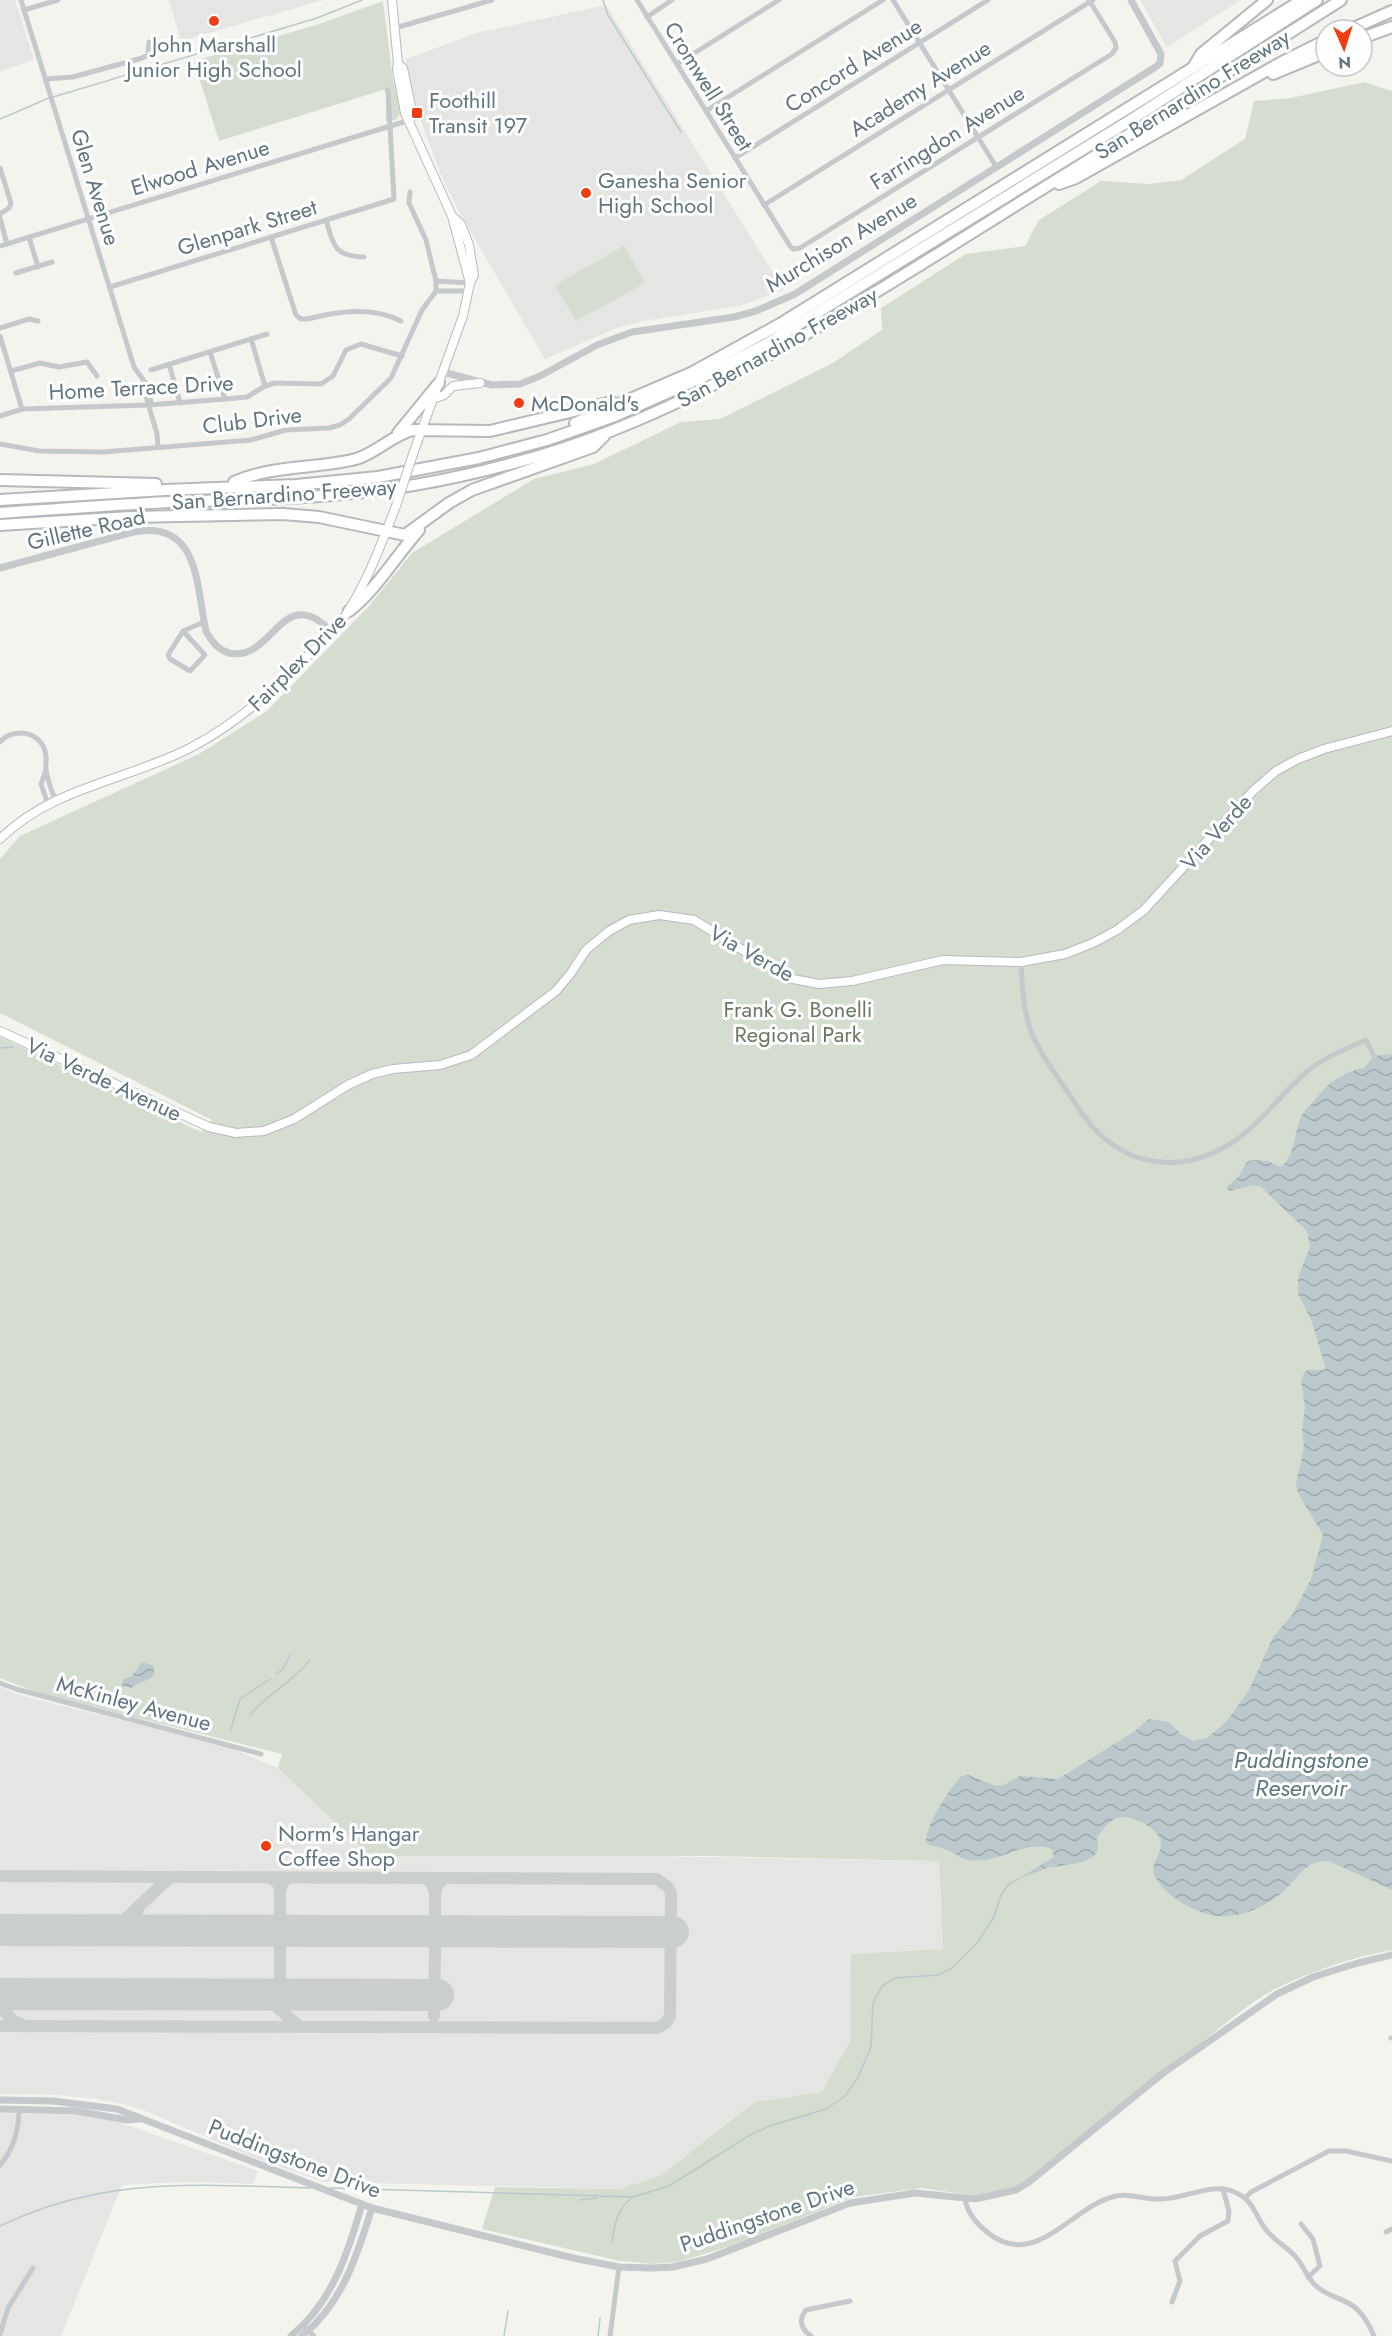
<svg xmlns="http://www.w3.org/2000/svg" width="1392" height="2336" font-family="Jost,sans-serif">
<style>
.built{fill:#e5e5e3}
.green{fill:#d5dcd0}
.water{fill:url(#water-waves)}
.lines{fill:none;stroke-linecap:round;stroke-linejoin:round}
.stream{stroke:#bbc9cd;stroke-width:1.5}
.taxiway{stroke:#cacece;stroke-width:12}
.runway{stroke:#cacece;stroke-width:32}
.secondary-casing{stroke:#b5bbbf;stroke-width:10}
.motorway-casing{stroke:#b5b9bc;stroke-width:14}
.minor{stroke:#c6c9cc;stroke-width:5}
.tertiary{stroke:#c6c9cc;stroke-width:7}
.secondary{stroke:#fff;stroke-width:8}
.motorway{stroke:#fff;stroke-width:10}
.secondary-bridge-casing{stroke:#b5bbbf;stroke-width:10;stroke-linecap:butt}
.secondary-bridge{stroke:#fff;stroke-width:8}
.poi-dot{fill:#f03c13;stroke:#fff;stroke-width:2}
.labels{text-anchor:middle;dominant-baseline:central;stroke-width:6;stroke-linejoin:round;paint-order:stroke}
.poi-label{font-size:22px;fill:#617583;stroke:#fff;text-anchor:start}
.street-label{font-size:22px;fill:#617583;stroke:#fff}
.park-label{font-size:22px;fill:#667a60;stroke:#fff}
.water-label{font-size:24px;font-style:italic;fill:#5c7981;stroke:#fff}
</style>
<defs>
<pattern id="water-waves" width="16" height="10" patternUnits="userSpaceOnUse" patternTransform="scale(1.5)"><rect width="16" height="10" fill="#bbc9cd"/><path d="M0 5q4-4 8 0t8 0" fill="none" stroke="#9ba8ac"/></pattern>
</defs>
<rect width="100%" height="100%" fill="#f4f4ef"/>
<!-- built -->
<g class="built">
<path d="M 0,0 L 15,0 L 34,60 L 0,71 Z"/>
<path d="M 169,0 L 323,0 L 181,41 Z"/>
<path d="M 1140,0 L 1241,0 L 1167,47 Z"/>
<path d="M 606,5 L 784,290 L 740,306 L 643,321 L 617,328 L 545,359 L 458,210 L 441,175 L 418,113 L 406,59 L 477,33 Z"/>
<path d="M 0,1687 L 16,1694 L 43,1701 L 227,1746 L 278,1768 L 365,1851 L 939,1861 L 943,1949 L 852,1954 L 850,2041 L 822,2092 L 753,2102 L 660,2176 L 619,2189 L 324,2182 L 260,2160 L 143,2110 L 123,2104 L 98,2099 L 56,2095 L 0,2094 Z"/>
<path d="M 0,2113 L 85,2115 L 115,2121 L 258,2171 L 253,2184 L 187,2182 L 122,2185 L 61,2336 L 0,2336 Z"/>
</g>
<!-- green -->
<g class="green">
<path d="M 383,1 L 393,80 L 401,112 L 397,119 L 386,122 L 386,93 L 383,90 L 219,141 L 194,61 L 319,24 Z"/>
<path d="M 1364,82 L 1392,91 L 1392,1950 C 1353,1957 1315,1970 1279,1987 C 1249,2002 1223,2026 1197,2046 C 1140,2089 1084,2135 1028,2180 L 1012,2189 L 976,2196 L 922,2188 L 853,2197 L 734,2245 L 677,2262 L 654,2264 L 620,2261 L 482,2229 L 495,2187 L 619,2189 L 660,2176 L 754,2102 L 822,2092 L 850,2041 L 851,1954 L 943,1949 L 939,1861 L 707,1856 L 380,1856 L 365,1851 L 278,1768 L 282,1754 L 41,1694 L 0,1678 L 0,1037 L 201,1132 L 212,1120 L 0,1013 L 0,859 L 20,836 L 199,754 L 267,711 L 369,606 L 412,553 L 534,479 L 594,464 L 681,422 L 720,419 L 833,363 L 882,330 L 881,308 L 966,254 L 1025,246 L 1039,220 L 1101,181 L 1149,184 L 1181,180 L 1245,139 L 1254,101 L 1291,98 Z"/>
<path d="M 624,246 L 645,283 L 576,321 L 555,285 Z"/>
</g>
<!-- water -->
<g class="water">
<path d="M 1392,1054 L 1392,1890 L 1329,1861 C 1303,1859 1297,1882 1279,1895 C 1256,1913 1226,1923 1198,1911 C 1183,1905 1160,1890 1154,1874 C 1150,1861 1165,1852 1160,1839 C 1155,1826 1131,1814 1117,1818 C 1109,1821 1103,1830 1097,1837 L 1098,1849 L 1095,1855 L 1084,1862 L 1047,1868 L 1018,1879 L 1054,1857 L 1052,1849 C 1022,1838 995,1868 964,1859 C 958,1857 953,1852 947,1850 C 940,1846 931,1848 926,1842 C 926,1825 949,1789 961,1777 L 968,1775 L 996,1786 L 1004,1785 L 1020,1776 L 1058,1779 L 1135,1731 L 1149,1719 L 1169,1722 L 1181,1734 L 1193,1741 L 1207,1738 L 1226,1722 L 1249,1690 L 1273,1637 L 1292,1615 L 1311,1579 L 1323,1535 L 1298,1493 L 1296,1484 L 1304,1447 L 1302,1430 L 1305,1408 L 1301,1381 L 1304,1373 L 1307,1370 L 1324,1370 L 1325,1366 L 1311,1319 L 1298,1294 L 1298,1277 L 1310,1247 L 1307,1231 L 1261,1187 L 1253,1185 L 1230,1191 L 1227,1189 L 1228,1186 L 1238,1177 L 1247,1162 L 1253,1160 L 1268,1161 L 1281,1167 C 1295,1154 1294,1136 1300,1119 C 1302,1112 1310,1106 1314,1101 C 1328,1083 1342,1072 1364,1068 L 1374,1056 Z"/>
<path d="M 142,1662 L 154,1666 L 154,1675 C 148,1681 139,1682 131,1688 L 122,1686 L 123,1679 L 132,1676 Z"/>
</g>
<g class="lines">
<!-- stream -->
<g class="stream">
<path d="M 603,0 L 608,15 L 681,132"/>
<path d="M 53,97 L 317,18 L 362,0"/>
<path d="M 0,119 L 49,98"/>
<path d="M 0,1048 L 13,1047"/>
<path d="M 276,1674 L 283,1669 L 290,1655"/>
<path d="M 250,1715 C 267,1694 293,1682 310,1660"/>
<path d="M 231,1729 L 240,1699 L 270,1679"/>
<path d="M 330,2188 L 633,2197 L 669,2186 L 750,2135 L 770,2126 L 826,2109 L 845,2096 L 857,2079 L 871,2047 L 873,2003 L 882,1986 L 895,1978 L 938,1975 L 952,1968 L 977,1943 L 994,1917 L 1001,1895 L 1008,1885 L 1018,1879"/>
<path d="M 580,2200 L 597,2198"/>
<path d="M 0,2226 C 106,2175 198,2185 311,2188"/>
<path d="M 612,2241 C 615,2223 617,2209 632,2198"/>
<path d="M 504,2336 L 508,2311"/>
<path d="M 598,2336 L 600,2318"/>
</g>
<!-- taxiway -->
<g class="taxiway">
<path d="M 0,1876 L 657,1879 L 668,1887 L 671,1893 L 670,2016 L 666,2023 L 657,2028 L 0,2026"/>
<path d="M 271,1878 L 278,1883 L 280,1890 L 284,1881 L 289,1878"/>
<path d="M 425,1878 L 431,1882 L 435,1892 L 438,1884 L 445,1878"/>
<path d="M 280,1890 L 280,1916"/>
<path d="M 138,1907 L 170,1877"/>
<path d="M 435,1917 L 440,1926 L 448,1931 L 439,1938 L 435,1947 L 429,1936 L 420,1931 L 430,1925 Z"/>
<path d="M 435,1917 L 435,1892"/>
<path d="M 103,1930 L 118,1926 L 138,1907 L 137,1914 L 139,1923 L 151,1930"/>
<path d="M 264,1931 L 275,1935 L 280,1946 L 284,1937 L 298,1931"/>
<path d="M 264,1931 L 275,1925 L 280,1916 L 287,1927 L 298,1931"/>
<path d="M 280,1946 L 280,1979"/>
<path d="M 257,1995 C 269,1992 276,1992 280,1979 L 283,1988 L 297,1995"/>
<path d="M 260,1995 L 265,1997 L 300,2027"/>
<path d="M 0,2007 L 2,2009 L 0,2003 L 3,1998 L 10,1994"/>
<path d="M 2,2009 L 14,2021 L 23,2025"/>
<path d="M 434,2016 L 435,1947"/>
</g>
<!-- runway -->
<g class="runway">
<path d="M 0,1930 L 673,1932"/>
<path d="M 0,1994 L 438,1995"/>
</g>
<defs>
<g id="secondary">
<path d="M 392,0 L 398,64 L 397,69 L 405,113 L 452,216 L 470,283"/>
<path d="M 398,64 L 403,68 L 412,111 L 410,120"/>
<path d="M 433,399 L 444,395 L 453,386 L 480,383"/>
<path d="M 413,454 L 463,316 L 470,283 L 474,275 L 469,245 L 461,224 L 453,217"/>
<path d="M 0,839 C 52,787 129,780 192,747 C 251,716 295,669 341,622 C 366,586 380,547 396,506"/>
<path d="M 0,1031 L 209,1127 L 236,1133 L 264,1131 L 294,1119 L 348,1085 L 372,1074 L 393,1069 L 440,1065 L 471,1055 L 556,991 L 571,973 L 586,950 L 609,931 L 629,920 L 659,915 L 694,920 L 788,978 L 819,984 L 852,981 L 943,960 L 1021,962 L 1065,954 L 1093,943 L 1117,930 L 1144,910 L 1253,791 L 1276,771 L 1298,759 L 1324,749 L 1392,731"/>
</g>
<g id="motorway">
<path d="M 1349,30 L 1392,11"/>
<path d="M 1362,38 L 1392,27"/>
<path d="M 1194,66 L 1201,54 L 1267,0"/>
<path d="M 1273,74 L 1326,52"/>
<path d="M 1059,184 L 1076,178 L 1282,62 L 1326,40"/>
<path d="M 575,423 L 693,372 L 780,324 L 1302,0"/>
<path d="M 398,433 L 439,383"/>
<path d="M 0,480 L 156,484"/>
<path d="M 234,482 C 272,465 316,469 356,459 C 377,453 392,435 413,430 L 490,431 L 612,402"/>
<path d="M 0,500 L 165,490 L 296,485 L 378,477 L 479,458 L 547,440 L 615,416 L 703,377 L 768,343 L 1129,121 L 1317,0"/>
<path d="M 0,513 C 56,509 113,505 169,502 C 223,500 278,500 332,495 C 390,491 449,480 506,465 C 665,425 803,337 941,252 C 1075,169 1208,85 1341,0"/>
<path d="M 0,525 L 131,517 L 283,514 L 319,517 L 405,535 L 449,503 L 472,490 L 593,447 L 604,436"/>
<path d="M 349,611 C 376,590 396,556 419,530"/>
</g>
</defs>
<!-- secondary casing -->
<use href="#secondary" class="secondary-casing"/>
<!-- motorway casing -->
<use href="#motorway" class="motorway-casing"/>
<!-- minor -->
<g class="minor">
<path d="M 21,0 L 134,367 L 147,385 L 151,402 L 149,405"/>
<path d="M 637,0 L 790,246 L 793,249 L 800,248 L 1112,54 L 1116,48 L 1115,42 L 1089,0"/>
<path d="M 893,0 L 997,168"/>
<path d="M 24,10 L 58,0"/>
<path d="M 647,17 L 672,0"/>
<path d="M 395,28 L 492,0"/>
<path d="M 677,64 L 779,0"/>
<path d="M 46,79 L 73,77 L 142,58 L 148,55 L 149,42"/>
<path d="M 706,111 L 883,0"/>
<path d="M 735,158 L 988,0"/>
<path d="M 0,168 L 11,203 L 9,208 L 0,214"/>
<path d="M 764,205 L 1093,0"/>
<path d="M 0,218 L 7,244"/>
<path d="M 326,220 C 334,246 334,256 364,257"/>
<path d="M 29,237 L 38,267"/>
<path d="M 271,237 L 296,315 L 301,319 C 309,320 317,316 325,315 C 350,310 378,309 401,321"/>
<path d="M 0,246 L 410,120"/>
<path d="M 16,273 L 52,262"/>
<path d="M 436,281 L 470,283"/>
<path d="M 110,287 L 394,199 L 388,90"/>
<path d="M 436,291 L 468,291"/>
<path d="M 0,328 L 29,319 L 38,321"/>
<path d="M 0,336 L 22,409"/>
<path d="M 251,339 L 265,386"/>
<path d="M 210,352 L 225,399"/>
<path d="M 169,364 L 180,403"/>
<path d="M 151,370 L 267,334"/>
<path d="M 11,371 L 40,363 L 59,367 L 87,362 L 97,376"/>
<path d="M 144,382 L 143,386 L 157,434 L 158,447"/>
<path d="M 0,416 L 22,409 L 149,405 L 225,399 L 247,397 L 265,386 L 275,383 L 321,384 L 333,376 L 346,350 L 361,344 L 402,356"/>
<path d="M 0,444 L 39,451 L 103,452 L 251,440 L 286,430 L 329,428 L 340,425 L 349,419 L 391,378 L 422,310 L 436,291 L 436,281 L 426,240 L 409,203 L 410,192"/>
<path d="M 183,631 L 205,655 L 190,671 L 170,659 L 168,655 L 183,631 L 204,622"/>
<path d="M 0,742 C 5,736 13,733 21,733 C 34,733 45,743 46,756 C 47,760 45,766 46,770 C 48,780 50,790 56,800"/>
<path d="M 46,770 L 41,784 L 48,804"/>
<path d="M 1021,962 C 1022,986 1023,1011 1032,1034 C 1042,1058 1061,1081 1075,1103 C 1111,1162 1170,1180 1230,1144 C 1259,1126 1278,1097 1303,1075 C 1321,1058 1344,1050 1366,1040 L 1374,1056"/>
<path d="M 0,1683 L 16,1689 L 261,1754"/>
<path d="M 1391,2038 L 1392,2038"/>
<path d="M 0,2165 C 14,2149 19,2129 19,2108"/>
<path d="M 1246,2197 L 1251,2192 L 1329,2151 L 1346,2151 L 1392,2161"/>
<path d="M 965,2199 C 967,2212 977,2224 987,2232 C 1034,2271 1070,2209 1112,2197 C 1128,2192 1144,2200 1161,2199 C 1184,2199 1210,2183 1232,2191 C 1253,2199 1253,2211 1264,2227 C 1272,2239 1284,2245 1294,2255 C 1303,2264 1306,2276 1315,2285 C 1325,2295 1338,2297 1350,2304 C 1362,2311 1369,2324 1374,2336"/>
<path d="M 1301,2224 L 1313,2239 L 1320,2266 L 1308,2277"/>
<path d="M 1386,2232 L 1392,2229"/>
<path d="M 1172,2302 L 1180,2281 L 1175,2261 L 1200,2236 L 1228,2221 L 1229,2211 L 1223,2189"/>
<path d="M 302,2325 L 314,2336"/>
<path d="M 0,2334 L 8,2308 L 33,2268"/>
<path d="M 610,2336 L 619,2267"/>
<path d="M 811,2336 C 801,2329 798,2320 806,2310 L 850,2301"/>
</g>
<!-- tertiary -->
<g class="tertiary">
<path d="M 443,372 L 492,385 L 520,384 L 540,376 L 597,345 L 632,332 L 734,317 L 756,311 L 795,294 L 1157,66 L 1160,63 L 1161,54 L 1131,0"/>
<path d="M 0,568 L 133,532 C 200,519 196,586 206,631 C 211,641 218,650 229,653 C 274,663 281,580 332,632"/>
<path d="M 0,2100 L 53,2101 L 117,2109 L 372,2208 L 573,2258 L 619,2267 L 652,2268 L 673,2267 L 707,2259 L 850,2203 L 915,2193 L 975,2199 L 1016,2190 L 1029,2182 L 1162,2074 L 1277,1994 L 1313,1977 L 1358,1963 L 1392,1955"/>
<path d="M 0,2109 L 77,2111 L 127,2120 L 139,2119"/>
<path d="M 291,2336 C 332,2303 348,2253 362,2204"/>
<path d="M 302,2336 C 343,2303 357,2255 372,2208"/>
</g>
<!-- secondary -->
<use href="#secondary" class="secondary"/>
<!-- motorway -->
<use href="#motorway" class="motorway"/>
<defs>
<path id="secondary-bridge" d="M 396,506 L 413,454"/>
</defs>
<!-- secondary-bridge casing -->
<use href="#secondary-bridge" class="secondary-bridge-casing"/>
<!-- secondary-bridge -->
<use href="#secondary-bridge" class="secondary-bridge"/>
</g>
<!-- markers -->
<g class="poi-dot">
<circle cx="214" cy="21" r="6"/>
<rect x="411" y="107" width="12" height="12" rx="3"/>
<circle cx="586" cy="193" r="6"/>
<circle cx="519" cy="403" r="6"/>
<circle cx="266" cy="1846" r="6"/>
</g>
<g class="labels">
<!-- poi labels -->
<g class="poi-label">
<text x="214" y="44" text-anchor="middle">John Marshall<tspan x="214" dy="25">Junior High School</tspan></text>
<text x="429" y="100">Foothill<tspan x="429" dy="25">Transit 197</tspan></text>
<text x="598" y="180">Ganesha Senior<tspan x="598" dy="25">High School</tspan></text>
<text x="531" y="403">McDonald's</text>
<text x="278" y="1833">Norm's Hangar<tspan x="278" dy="25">Coffee Shop</tspan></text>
</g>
<!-- street labels -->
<g class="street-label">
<text transform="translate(853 65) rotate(-32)">Concord Avenue</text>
<text transform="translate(709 86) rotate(58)">Cromwell Street</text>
<text transform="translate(920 88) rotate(-32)">Academy Avenue</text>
<text transform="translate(1192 94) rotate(-32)">San Bernardino Freeway</text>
<text transform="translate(947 137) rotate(-32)">Farringdon Avenue</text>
<text transform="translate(200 167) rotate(-17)">Elwood Avenue</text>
<text transform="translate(96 187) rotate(73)">Glen Avenue</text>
<text transform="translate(247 227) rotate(-17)">Glenpark Street</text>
<text transform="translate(841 242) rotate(-31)">Murchison Avenue</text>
<text transform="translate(777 347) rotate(-29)">San Bernardino Freeway</text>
<text transform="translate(141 387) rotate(-3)">Home Terrace Drive</text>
<text transform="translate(252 420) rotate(-7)">Club Drive</text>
<text transform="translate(284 494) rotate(-4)">San Bernardino Freeway</text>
<text transform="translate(86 529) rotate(-13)">Gillette Road</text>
<text transform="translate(297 662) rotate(-45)">Fairplex Drive</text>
<text transform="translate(1216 832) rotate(-48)">Via Verde</text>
<text transform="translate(752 953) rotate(29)">Via Verde</text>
<text transform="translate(104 1079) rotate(25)">Via Verde Avenue</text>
<text transform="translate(134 1703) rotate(15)">McKinley Avenue</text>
<text transform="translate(295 2158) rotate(21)">Puddingstone Drive</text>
<text transform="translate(767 2215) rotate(-19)">Puddingstone Drive</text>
</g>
<!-- park labels -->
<g class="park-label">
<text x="798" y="1009">Frank G. Bonelli<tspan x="798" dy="25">Regional Park</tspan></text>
</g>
<!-- water labels -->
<g class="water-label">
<text x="1301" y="1759">Puddingstone<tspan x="1301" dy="28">Reservoir</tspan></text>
</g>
</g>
<!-- north arrow -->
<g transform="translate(1344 48) rotate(177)"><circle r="28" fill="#ffffff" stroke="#c0c8cd" stroke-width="1.5"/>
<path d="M0-4.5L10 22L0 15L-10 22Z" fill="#f03c13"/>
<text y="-9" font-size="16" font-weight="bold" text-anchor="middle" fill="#617583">N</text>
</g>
</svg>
